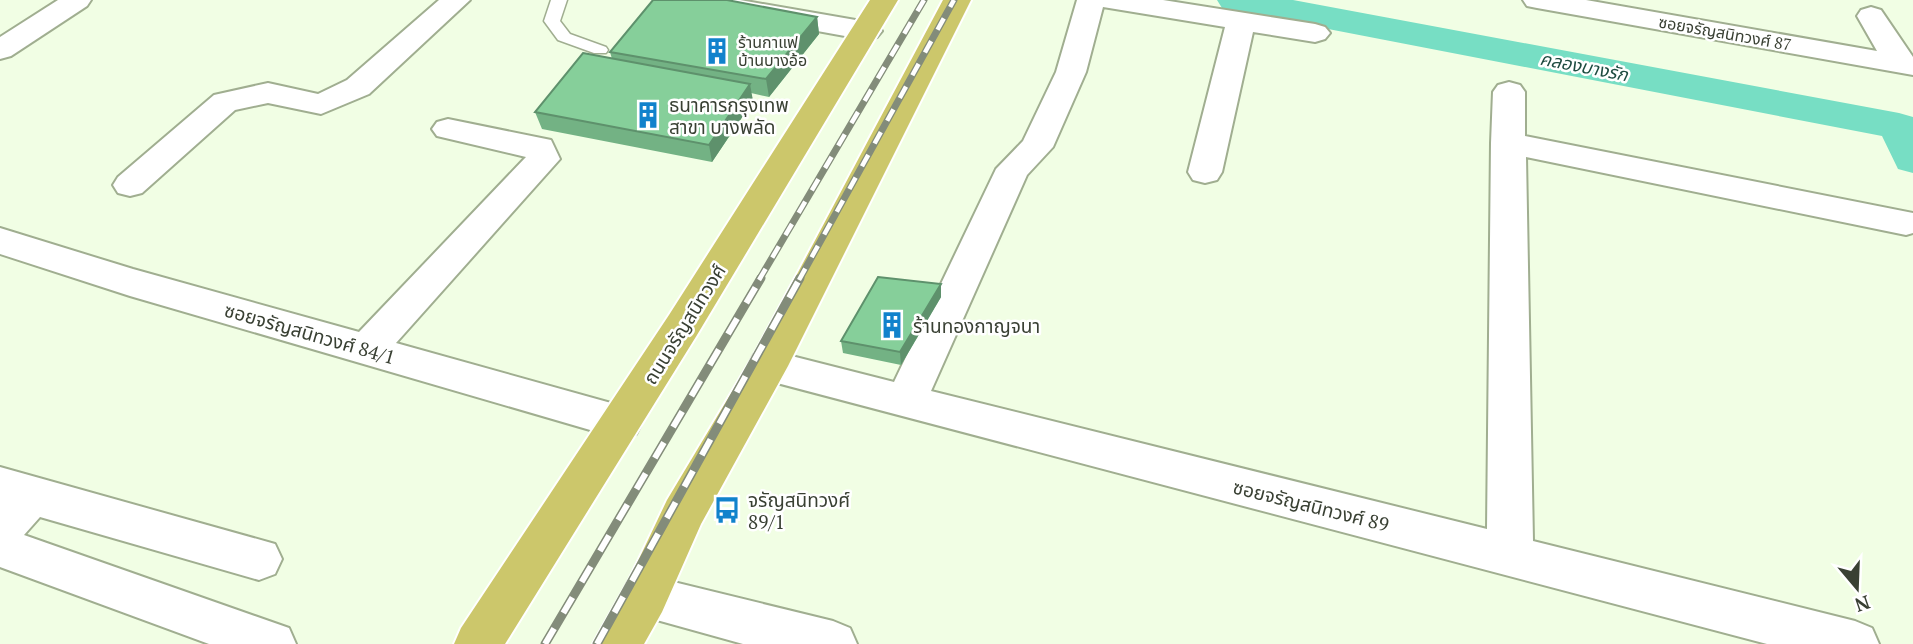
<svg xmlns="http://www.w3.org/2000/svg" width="1913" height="644" font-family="'PT Serif','Noto Sans Thai',serif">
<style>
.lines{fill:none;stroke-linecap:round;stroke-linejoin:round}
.canal{fill:#77dec4;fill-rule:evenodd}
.service-casing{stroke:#a0ae90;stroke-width:3}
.minor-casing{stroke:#a0ae90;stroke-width:4}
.primary-casing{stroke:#fff;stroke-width:4}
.service{fill:#fff;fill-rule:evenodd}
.minor{fill:#fff;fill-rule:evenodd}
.primary{fill:#ccc76b;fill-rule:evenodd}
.rail-far1-casing{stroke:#838c7a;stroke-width:7}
.rail-casing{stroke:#838c7a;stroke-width:9}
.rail-far1{stroke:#fff;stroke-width:4.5;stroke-dasharray:13;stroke-linecap:butt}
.rail{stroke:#fff;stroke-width:6;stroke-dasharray:18;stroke-linecap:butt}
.wall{fill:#73b284}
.shaded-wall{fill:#5e916c}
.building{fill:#86cf9a;stroke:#5e916c;stroke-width:2}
.labels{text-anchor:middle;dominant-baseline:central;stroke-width:5;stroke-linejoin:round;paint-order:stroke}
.far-street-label{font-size:16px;fill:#394033;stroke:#fff}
.far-poi-label{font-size:16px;fill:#394033;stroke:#fff;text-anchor:start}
.far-water-label{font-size:18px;font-style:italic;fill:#1e4c41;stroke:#fff}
.poi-label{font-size:19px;fill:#394033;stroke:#fff;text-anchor:start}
.street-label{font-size:19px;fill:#394033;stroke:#fff}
</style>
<rect width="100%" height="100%" fill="#f1fee4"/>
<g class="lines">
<!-- canal -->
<path class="canal" d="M 1217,0 L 1293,0 L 1899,113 L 1913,117 L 1913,173 L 1898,169 L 1882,136 L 1235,11 L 1222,8 Z"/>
<defs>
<path id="service" d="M 551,0 L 567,0 L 560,21 L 570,34 L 606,47 L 608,50 L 606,53 L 594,53 L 558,40 L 544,21 Z"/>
<g id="minor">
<path d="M 58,0 L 91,0 L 87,6 L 11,56 L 0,59 L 0,37 Z"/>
<path d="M 439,0 L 470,0 L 369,94 L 321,114 L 268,103 L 235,110 L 142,193 L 130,196 L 118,193 L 113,185 L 118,177 L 214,95 L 268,83 L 318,94 L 347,80 Z"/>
<path d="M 677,0 L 740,0 L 867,22 L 877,25 L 882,31 L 877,37 L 867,40 L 691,8 L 681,6 Z"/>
<path d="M 1077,0 L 1163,0 L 1315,24 L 1325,27 L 1330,33 L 1325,39 L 1315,42 L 1253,32 L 1222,172 L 1217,180 L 1205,183 L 1193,180 L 1188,172 L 1225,27 L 1103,7 L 1086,72 L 1053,147 L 1027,175 L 931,391 L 1487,529 L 1491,143 L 1493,92 L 1498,85 L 1509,82 L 1520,85 L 1525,92 L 1525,136 L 1913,213 L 1913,233 L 1906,235 L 1526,157 L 1533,541 L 1855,621 L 1872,628 L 1879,644 L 1767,644 L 754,377 L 748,366 L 754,355 L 768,350 L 894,382 L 996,169 L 1023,141 L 1056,72 Z"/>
<path d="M 1523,0 L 1586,0 L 1877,51 L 1857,16 L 1861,10 L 1871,7 L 1881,10 L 1913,57 L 1913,75 L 1537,8 L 1527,6 Z"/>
<path d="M 448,119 L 551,140 L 560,159 L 396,343 L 636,410 L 642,422 L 636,434 L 621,439 L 130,296 L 0,254 L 0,228 L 133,269 L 359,332 L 526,157 L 437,136 L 432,129 L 437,122 Z"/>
<path d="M 0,467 L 275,544 L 282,559 L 275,574 L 259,580 L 40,517 L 24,535 L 289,628 L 296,644 L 209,644 L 0,567 Z"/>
<path d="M 645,575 L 833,621 L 850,628 L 857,644 L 743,644 L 628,612 L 621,597 L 628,582 Z"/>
</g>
<g id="primary">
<path d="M 870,0 L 898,0 L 697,335 L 505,644 L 454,644 L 461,628 L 669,315 Z"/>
<path d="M 943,0 L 971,0 L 788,366 L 701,524 L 662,612 L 644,644 L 593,644 L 628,582 L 667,500 L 754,355 Z"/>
</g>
</defs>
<!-- service casing -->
<use href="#service" class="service-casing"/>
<!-- minor casing -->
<use href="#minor" class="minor-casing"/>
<!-- primary casing -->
<use href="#primary" class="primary-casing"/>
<!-- service -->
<use href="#service" class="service"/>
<!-- minor -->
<use href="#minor" class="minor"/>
<!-- primary -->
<use href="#primary" class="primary"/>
<defs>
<g id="rail-far1">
<path d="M 759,280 L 924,0"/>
<path d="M 799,280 L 954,0"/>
</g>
<g id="rail">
<path d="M 545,644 L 761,278"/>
<path d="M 597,644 L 800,278"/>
</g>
</defs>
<!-- rail-far1 casing -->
<use href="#rail-far1" class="rail-far1-casing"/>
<!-- rail casing -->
<use href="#rail" class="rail-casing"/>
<!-- rail-far1 -->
<use href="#rail-far1" class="rail-far1"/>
<!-- rail -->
<use href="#rail" class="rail"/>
</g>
<!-- wall -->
<g class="wall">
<path d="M 817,17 L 819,34 L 769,97 L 751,93 L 753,101 L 712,162 L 542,129 L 535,112 L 612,59 L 610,52 Z"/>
<path d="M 941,284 L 941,297 L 901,365 L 843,353 L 841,341 Z"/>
</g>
<!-- shaded-wall -->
<g class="shaded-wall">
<path d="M 817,17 L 819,34 L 769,97 L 766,79 Z"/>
<path d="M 750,84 L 753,101 L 712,162 L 709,145 Z"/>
<path d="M 941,284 L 941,297 L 901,365 L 900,352 Z"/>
</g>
<!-- building -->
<g class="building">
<path d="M 653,0 L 727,0 L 817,17 L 766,79 L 610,52 Z"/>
<path d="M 583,53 L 750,84 L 709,145 L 535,112 Z"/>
<path d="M 878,277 L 941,284 L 900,352 L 841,341 Z"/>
</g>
<!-- icons -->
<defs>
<symbol id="building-bare" viewBox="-9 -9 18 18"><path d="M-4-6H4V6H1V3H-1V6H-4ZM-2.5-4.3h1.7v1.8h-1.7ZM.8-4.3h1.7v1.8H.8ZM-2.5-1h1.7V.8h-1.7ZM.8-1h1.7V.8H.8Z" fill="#1182cc" stroke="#fff" stroke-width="2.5" paint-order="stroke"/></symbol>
<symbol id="bus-bare" viewBox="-9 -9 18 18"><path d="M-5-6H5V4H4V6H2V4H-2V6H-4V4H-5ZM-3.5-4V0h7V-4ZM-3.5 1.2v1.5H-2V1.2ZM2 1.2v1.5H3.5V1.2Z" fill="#1182cc" stroke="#fff" stroke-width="2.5" paint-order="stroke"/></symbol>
</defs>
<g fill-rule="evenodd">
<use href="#building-bare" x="698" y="32" width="38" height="38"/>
<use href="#building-bare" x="629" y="96" width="38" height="38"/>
<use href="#building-bare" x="873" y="306" width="38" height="38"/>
<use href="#bus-bare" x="708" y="491" width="38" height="38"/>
</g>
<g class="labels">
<!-- far-street labels -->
<g class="far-street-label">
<text transform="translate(1725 33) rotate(10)">ซอยจรัญสนิทวงศ์ 87</text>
</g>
<!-- far-poi labels -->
<g class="far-poi-label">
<text x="738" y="42">ร้านกาแฟ<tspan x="738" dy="18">บ้านบางอ้อ</tspan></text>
</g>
<!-- far-water labels -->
<g class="far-water-label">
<text transform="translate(1584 66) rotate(11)">คลองบางรัก</text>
</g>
<!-- poi labels -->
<g class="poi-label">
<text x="669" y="104">ธนาคารกรุงเทพ<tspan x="669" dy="22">สาขา บางพลัด</tspan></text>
<text x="913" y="325">ร้านทองกาญจนา</text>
<text x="748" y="499">จรัญสนิทวงศ์<tspan x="748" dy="22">89/1</tspan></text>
</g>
<!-- street labels -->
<g class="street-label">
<text transform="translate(684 324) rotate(-58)">ถนนจรัญสนิทวงศ์</text>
<text transform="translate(310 333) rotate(16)">ซอยจรัญสนิทวงศ์ 84/1</text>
<text transform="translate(1311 505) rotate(14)">ซอยจรัญสนิทวงศ์ 89</text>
</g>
</g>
<!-- north arrow -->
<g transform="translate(1857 588) rotate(161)" stroke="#ffffff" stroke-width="5" paint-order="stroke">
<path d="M0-5L12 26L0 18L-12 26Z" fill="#394033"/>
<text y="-10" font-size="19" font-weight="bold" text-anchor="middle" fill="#394033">N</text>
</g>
</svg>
